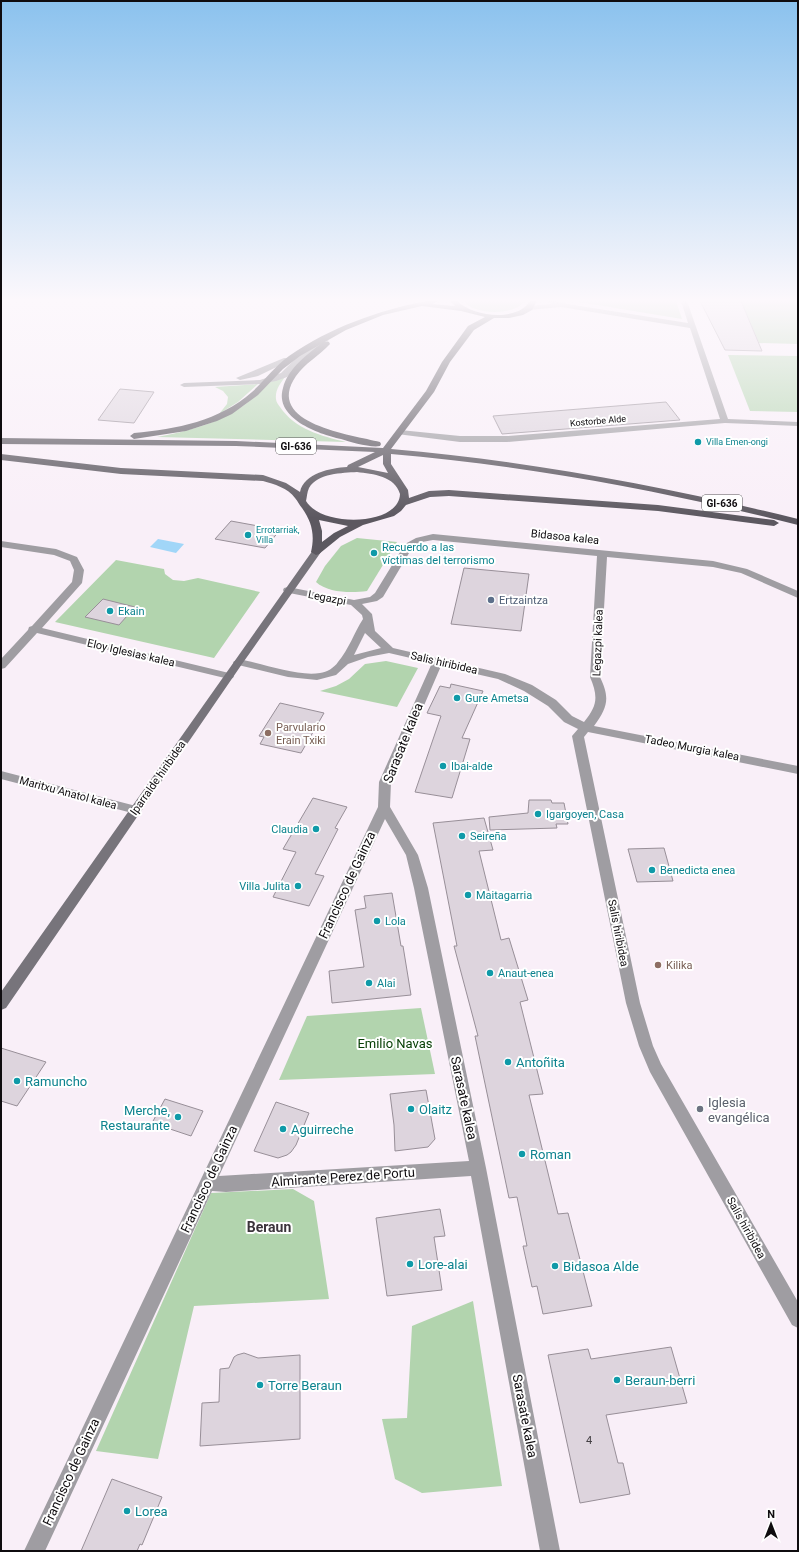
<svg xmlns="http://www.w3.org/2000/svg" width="799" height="1552" font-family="Roboto,sans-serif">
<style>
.green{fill:#b2d4ae}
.water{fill:#a1d6f8}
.building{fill:#ddd4dd;stroke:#988f98}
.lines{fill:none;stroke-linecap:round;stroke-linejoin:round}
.street{fill:#9f9da2;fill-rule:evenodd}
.secondary{fill:#77747b;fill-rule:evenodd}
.primary{fill:#5c5860;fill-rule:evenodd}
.culture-dot{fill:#0f9aa8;stroke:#fff;stroke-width:1.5}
.service-dot{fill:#5c6f8a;stroke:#fff;stroke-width:1.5}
.education-dot{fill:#8d6e63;stroke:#fff;stroke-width:1.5}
.worship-dot{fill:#6b7280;stroke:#fff;stroke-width:1.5}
.labels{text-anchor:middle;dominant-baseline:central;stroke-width:4;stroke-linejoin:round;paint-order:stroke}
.far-street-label{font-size:9px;fill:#0f0c0f;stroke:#fff}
.far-culture-label{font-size:9px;fill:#0d838f;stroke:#fff;text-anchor:start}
.shield{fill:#fff;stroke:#575557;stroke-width:1}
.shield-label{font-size:10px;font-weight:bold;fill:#0f0c0f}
.street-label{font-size:11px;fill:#0f0c0f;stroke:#fff}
.culture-label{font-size:11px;fill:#0d838f;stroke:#fff;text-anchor:start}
.service-label{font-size:11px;fill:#4e5e75;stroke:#fff;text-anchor:start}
.education-label{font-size:11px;fill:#785e54;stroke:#fff;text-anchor:start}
.near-number-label{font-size:11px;fill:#423e42}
.near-street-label{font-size:13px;fill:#0f0c0f;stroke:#fff}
.near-park-label{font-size:13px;fill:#084006;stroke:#fff}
.near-culture-label{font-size:13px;fill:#0d838f;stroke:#fff;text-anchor:start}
.near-worship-label{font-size:13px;fill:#5b616d;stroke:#fff;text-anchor:start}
.near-neighbourhood-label{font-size:14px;font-weight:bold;fill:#3b343b;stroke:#fff}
</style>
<rect width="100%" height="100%" fill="#f9eff8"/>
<!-- green -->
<g class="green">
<path d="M 464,301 L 524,301 C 516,316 472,315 464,301 Z"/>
<path d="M 573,301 L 676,301 L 682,319 Z"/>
<path d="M 741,301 L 798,301 L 798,344 L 759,343 Z"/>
<path d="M 728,355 L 798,356 L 798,412 L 750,411 Z"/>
<path d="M 285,377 C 280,384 275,390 276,399 C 276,402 278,404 280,407 C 295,429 321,436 346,442 L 157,437 C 188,431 217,424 243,406 C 253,400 262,386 270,382 C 275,379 280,378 285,377 Z"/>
<path d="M 258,384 L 238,402 L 219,414 L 227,404 L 228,397 L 223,391 L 215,387 Z"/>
<path d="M 357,538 L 397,542 L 367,591 C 351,593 328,593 316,582 L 325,566 L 341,546 Z"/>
<path d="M 116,560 L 164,569 L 165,574 L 173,580 L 184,581 L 198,578 L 260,592 L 214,658 L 55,622 Z"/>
<path d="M 386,661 L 418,668 L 397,707 L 320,691 L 336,686 L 349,679 L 365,664 Z"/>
<path d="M 421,1008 L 435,1074 L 279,1080 L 307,1016 Z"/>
<path d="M 293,1189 L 314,1201 L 329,1299 L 194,1306 L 158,1459 L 96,1451 L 211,1193 Z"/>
<path d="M 473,1301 L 502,1486 L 422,1493 L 395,1479 L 382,1419 L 407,1418 L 412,1326 Z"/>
</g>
<!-- water -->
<path class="water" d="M 158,539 L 184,544 L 176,553 L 150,547 Z"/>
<!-- building -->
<g class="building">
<path d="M 700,301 L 741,301 L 762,351 L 725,350 Z"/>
<path d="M 120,389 L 154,392 L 134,423 L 98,420 Z"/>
<path d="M 666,402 L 680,420 L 502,434 L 493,416 Z"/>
<path d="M 231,521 L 280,530 L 265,548 L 215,539 Z"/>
<path d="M 464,568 L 529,574 L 521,631 L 451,624 Z"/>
<path d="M 103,599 L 135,607 L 119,625 L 85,617 Z"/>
<path d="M 451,684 L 483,691 L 462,738 L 470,739 L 452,798 L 415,792 L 441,716 L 427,713 L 440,686 L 450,688 Z"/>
<path d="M 280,703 L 324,713 L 301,753 L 260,744 L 264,737 L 259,736 Z"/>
<path d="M 313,798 L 347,807 L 335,828 L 338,829 L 315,874 L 324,876 L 309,906 L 273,897 L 296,852 L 283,849 Z"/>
<path d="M 529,800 L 551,800 L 552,803 L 564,803 L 568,824 L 556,824 L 557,828 L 490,830 L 489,817 L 528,813 Z"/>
<path d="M 484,818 L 493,850 L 479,851 L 501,940 L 509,938 L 528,1000 L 520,1002 L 543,1094 L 529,1095 L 558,1214 L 568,1213 L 592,1306 L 543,1314 L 537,1286 L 532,1287 L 523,1246 L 527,1246 L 517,1197 L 509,1198 L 475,1036 L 478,1036 L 454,946 L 457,946 L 433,823 Z"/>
<path d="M 664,848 L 673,881 L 637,882 L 628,849 Z"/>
<path d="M 392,893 L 401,946 L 403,946 L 411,995 L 332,1003 L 329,971 L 364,967 L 355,910 L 366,908 L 364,896 Z"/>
<path d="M 1,1048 L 46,1062 L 17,1106 L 1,1101 Z"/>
<path d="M 426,1090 L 435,1139 L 428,1147 L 395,1151 L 394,1125 L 390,1094 Z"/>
<path d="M 165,1099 L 203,1111 L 191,1136 L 152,1123 Z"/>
<path d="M 276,1102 L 309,1113 L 296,1145 L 291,1152 L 287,1155 L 278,1158 L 254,1151 Z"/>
<path d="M 440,1209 L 445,1236 L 434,1237 L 442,1290 L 387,1296 L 376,1218 Z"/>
<path d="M 671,1347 L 687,1403 L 606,1415 L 618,1463 L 623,1463 L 630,1494 L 580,1503 L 548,1355 L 588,1349 L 591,1359 Z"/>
<path d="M 244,1353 L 258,1358 L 300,1355 L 300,1439 L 200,1446 L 202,1403 L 219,1402 L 220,1369 L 229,1368 L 234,1357 L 237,1355 Z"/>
<path d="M 112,1479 L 162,1497 L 142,1545 L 140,1544 L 137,1551 L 81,1551 Z"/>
</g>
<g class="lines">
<!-- street -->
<g class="street">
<path d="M 546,301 L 557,301 L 567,304 L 688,323 L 681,301 L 687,301 L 728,419 L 798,422 L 798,426 L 725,423 L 507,442 L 460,442 L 397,434 L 396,432 L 400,430 L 460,436 L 507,436 L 720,419 L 690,328 L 561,307 L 529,310 L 526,308 L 529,306 L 553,304 Z"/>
<path d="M 322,339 L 325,339 L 329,341 L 307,357 L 287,377 L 276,381 L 260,384 L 184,387 L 180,385 L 184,383 L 260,380 L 281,373 L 301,353 Z"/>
<path d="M 284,358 L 290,358 L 291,360 L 258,376 L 240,380 L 236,378 Z"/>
<path d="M 433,534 L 713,561 L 747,569 L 798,591 L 798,598 L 741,573 L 713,567 L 607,557 L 600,677 C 610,698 608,707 594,726 L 798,766 L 798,774 L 588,732 L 584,737 L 640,1003 L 653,1046 L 661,1064 L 798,1302 L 798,1328 L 792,1325 L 650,1072 L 639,1046 L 626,1003 L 572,736 L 578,729 L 564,722 L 548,706 L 524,691 L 498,679 L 441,666 L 391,782 L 390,807 L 418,855 L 428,888 L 486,1168 L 560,1551 L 540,1551 L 471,1176 L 226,1192 L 212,1191 L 45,1551 L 24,1551 L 378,807 L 379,782 L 432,663 L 389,653 L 368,657 L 348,664 L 336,675 L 317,680 L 288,677 L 234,664 L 233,662 L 238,659 C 261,663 298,677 320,673 C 327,672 334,668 338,662 C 349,649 354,633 363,619 L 362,615 L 351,605 L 284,592 L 283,590 L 284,588 L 288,587 L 354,600 L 370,597 L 375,593 L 405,544 L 416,538 ZM 433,540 L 597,556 L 590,677 C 598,696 598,705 584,722 L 572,716 L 556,700 L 532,685 L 505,674 L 393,648 L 375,631 L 372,614 L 362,604 L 377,601 L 383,597 L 412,548 L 422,542 ZM 365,633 L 381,648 L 354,655 ZM 385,819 L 406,855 L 414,888 L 469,1161 L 219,1176 Z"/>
<path d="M 1,541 L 56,549 L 77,557 L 84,570 L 82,583 L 42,628 L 229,673 L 233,674 L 234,676 L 233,678 L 229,679 L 37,633 L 5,668 L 1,669 L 1,659 L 28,630 L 29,627 L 32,626 L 72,582 L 74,570 L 70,561 L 54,555 L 1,547 Z"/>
<path d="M 1,771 L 136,806 L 140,807 L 142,810 L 140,813 L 136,814 L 1,779 Z"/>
</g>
<!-- secondary -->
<path class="secondary" d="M 316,549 L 321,552 L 242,664 L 6,1008 L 1,1010 L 1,992 L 313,550 Z"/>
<!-- primary -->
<g class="primary">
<path d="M 426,301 L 438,301 L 432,304 L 455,306 L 450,301 L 457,301 C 474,317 517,322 530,301 L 537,301 L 532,310 L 523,315 L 509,318 L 494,318 L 474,330 L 450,362 L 434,392 L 391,449 C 529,461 664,486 798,519 L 798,525 C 664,491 529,466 391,454 L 391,464 L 408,490 L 409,498 L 429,491 L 449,490 L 658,505 L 774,520 L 779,523 L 774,526 L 658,511 L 449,496 L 430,497 L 406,505 L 401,511 L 394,516 L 363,525 L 340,537 L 319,554 L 316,555 L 311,552 C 315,535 312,522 302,508 C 299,505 298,501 295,498 C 288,488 274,484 263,481 L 121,474 L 1,460 L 1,454 L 121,468 L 263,475 L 286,483 L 300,492 C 304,473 331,468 347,467 L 348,465 L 375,452 L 236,446 L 1,444 L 1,438 L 236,441 L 383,448 L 426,391 L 442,362 L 468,326 L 485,317 L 461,311 L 422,306 L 383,315 L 346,330 L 300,356 L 283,369 L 258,395 L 232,414 L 217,421 L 186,431 L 134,439 L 130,436 L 134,433 C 177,429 219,421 252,392 C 265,380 275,366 289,356 C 331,327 377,311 426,301 ZM 383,455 L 383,464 L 388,473 L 358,467 ZM 357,472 C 373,474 395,476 400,494 C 399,526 322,528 306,501 C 307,497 307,492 309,488 C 318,473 342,473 357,472 ZM 319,520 L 348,526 L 334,533 L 322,542 L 322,531 Z"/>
<path d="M 323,342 L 329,342 L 330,344 C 319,356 305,363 296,376 C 263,424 353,435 380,442 L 381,444 L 380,446 C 371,448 350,442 341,439 C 318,434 274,418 283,388 C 288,368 308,354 323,342 Z"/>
</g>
</g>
<!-- sky -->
<linearGradient id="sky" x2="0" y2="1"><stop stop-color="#8bc2ee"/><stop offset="0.58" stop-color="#fcf8fc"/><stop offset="1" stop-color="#fcf8fc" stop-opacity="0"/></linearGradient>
<rect width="799" height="518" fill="url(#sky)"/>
<!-- markers -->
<g class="culture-dot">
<circle cx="698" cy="442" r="4"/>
<circle cx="248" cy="535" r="4"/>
<circle cx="374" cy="553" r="4"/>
<circle cx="110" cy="611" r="4"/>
<circle cx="457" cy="698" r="4"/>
<circle cx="443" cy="766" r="4"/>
<circle cx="538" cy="814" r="4"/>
<circle cx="316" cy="829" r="4"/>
<circle cx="462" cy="836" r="4"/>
<circle cx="652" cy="870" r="4"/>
<circle cx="298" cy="886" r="4"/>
<circle cx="468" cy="895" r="4"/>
<circle cx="377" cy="921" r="4"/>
<circle cx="490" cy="973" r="4"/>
<circle cx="369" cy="983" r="4"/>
<circle cx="508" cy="1062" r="4"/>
<circle cx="17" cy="1081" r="4"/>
<circle cx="411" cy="1109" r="4"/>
<circle cx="178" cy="1117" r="4"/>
<circle cx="283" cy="1129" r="4"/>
<circle cx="522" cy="1154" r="4"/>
<circle cx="410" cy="1264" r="4"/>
<circle cx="555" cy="1266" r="4"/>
<circle cx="617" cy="1380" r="4"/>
<circle cx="260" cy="1385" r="4"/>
<circle cx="127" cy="1511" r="4"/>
</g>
<circle class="service-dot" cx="491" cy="600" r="4"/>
<g class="education-dot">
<circle cx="268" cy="733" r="4"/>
<circle cx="658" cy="965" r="4"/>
</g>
<circle class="worship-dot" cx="700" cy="1109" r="4"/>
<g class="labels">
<!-- far-street labels -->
<g class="far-street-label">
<text transform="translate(598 421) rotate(-5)">Kostorbe Alde</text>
</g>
<!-- far-culture labels -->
<g class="far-culture-label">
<text x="706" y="442">Villa Emen-ongi</text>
<text x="256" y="530">Errotarriak,<tspan x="256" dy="10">Villa</tspan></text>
</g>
<!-- shield labels -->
<g class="shield">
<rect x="276" y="438" width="40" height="16" rx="3"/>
<rect x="702" y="495" width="40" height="16" rx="3"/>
</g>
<g class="shield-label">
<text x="296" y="446">GI-636</text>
<text x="722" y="503">GI-636</text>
</g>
<!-- street labels -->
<g class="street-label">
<text transform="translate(565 537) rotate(6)">Bidasoa kalea</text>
<text transform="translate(327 598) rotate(11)">Legazpi</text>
<text transform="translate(598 643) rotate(-88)">Legazpi kalea</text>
<text transform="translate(131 653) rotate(13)">Eloy Iglesias kalea</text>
<text transform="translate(444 663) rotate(13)">Salis hiribidea</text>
<text transform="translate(692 748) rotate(11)">Tadeo Murgia kalea</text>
<text transform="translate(158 778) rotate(-55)">Iparralde hiribidea</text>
<text transform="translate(68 793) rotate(15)">Maritxu Anatol kalea</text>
<text transform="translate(618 933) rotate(79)">Salis hiribidea</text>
<text transform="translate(746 1228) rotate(61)">Salis hiribidea</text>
</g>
<!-- culture labels -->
<g class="culture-label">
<text x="382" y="547">Recuerdo a las<tspan x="382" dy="13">víctimas del terrorismo</tspan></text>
<text x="118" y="611">Ekain</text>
<text x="465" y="698">Gure Ametsa</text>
<text x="451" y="766">Ibai-alde</text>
<text x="546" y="814">Igargoyen, Casa</text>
<text x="308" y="829" text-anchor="end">Claudia</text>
<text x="470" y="836">Seireña</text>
<text x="660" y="870">Benedicta enea</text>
<text x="290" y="886" text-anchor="end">Villa Julita</text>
<text x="476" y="895">Maitagarria</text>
<text x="385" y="921">Lola</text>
<text x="498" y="973">Anaut-enea</text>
<text x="377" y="983">Alai</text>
</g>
<!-- service labels -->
<g class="service-label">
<text x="499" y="600">Ertzaintza</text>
</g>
<!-- education labels -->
<g class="education-label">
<text x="276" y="727">Parvulario<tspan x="276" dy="13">Erain Txiki</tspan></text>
<text x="666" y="965">Kilika</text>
</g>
<!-- near-number labels -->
<g class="near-number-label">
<text x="589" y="1440">4</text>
</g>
<!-- near-street labels -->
<g class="near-street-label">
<text transform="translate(403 743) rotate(-68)">Sarasate kalea</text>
<text transform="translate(347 885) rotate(-65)">Francisco de Gainza</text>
<text transform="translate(464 1098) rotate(78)">Sarasate kalea</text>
<text transform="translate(343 1177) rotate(-4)">Almirante Perez de Portu</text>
<text transform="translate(209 1179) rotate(-65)">Francisco de Gainza</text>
<text transform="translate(525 1416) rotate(79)">Sarasate kalea</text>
<text transform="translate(71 1472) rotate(-65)">Francisco de Gainza</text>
</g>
<!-- near-park labels -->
<g class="near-park-label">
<text x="395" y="1043">Emilio Navas</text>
</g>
<!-- near-culture labels -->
<g class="near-culture-label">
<text x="516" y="1062">Antoñita</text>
<text x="25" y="1081">Ramuncho</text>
<text x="419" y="1109">Olaitz</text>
<text x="170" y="1110" text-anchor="end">Merche,<tspan x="170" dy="15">Restaurante</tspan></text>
<text x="291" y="1129">Aguirreche</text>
<text x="530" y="1154">Roman</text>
<text x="418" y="1264">Lore-alai</text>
<text x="563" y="1266">Bidasoa Alde</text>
<text x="625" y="1380">Beraun-berri</text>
<text x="268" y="1385">Torre Beraun</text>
<text x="135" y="1511">Lorea</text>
</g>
<!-- near-worship labels -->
<g class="near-worship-label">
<text x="708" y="1102">Iglesia<tspan x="708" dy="15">evangélica</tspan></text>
</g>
<!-- near-neighbourhood labels -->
<g class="near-neighbourhood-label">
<text x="269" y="1227">Beraun</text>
</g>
</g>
<!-- border -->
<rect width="799" height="1552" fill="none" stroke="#0f0c0f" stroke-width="4"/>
<!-- north arrow -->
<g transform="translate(771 1524)" stroke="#ffffff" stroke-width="3" paint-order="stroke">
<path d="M0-3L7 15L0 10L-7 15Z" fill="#0f0c0f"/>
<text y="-6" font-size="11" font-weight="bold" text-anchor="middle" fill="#0f0c0f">N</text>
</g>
</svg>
